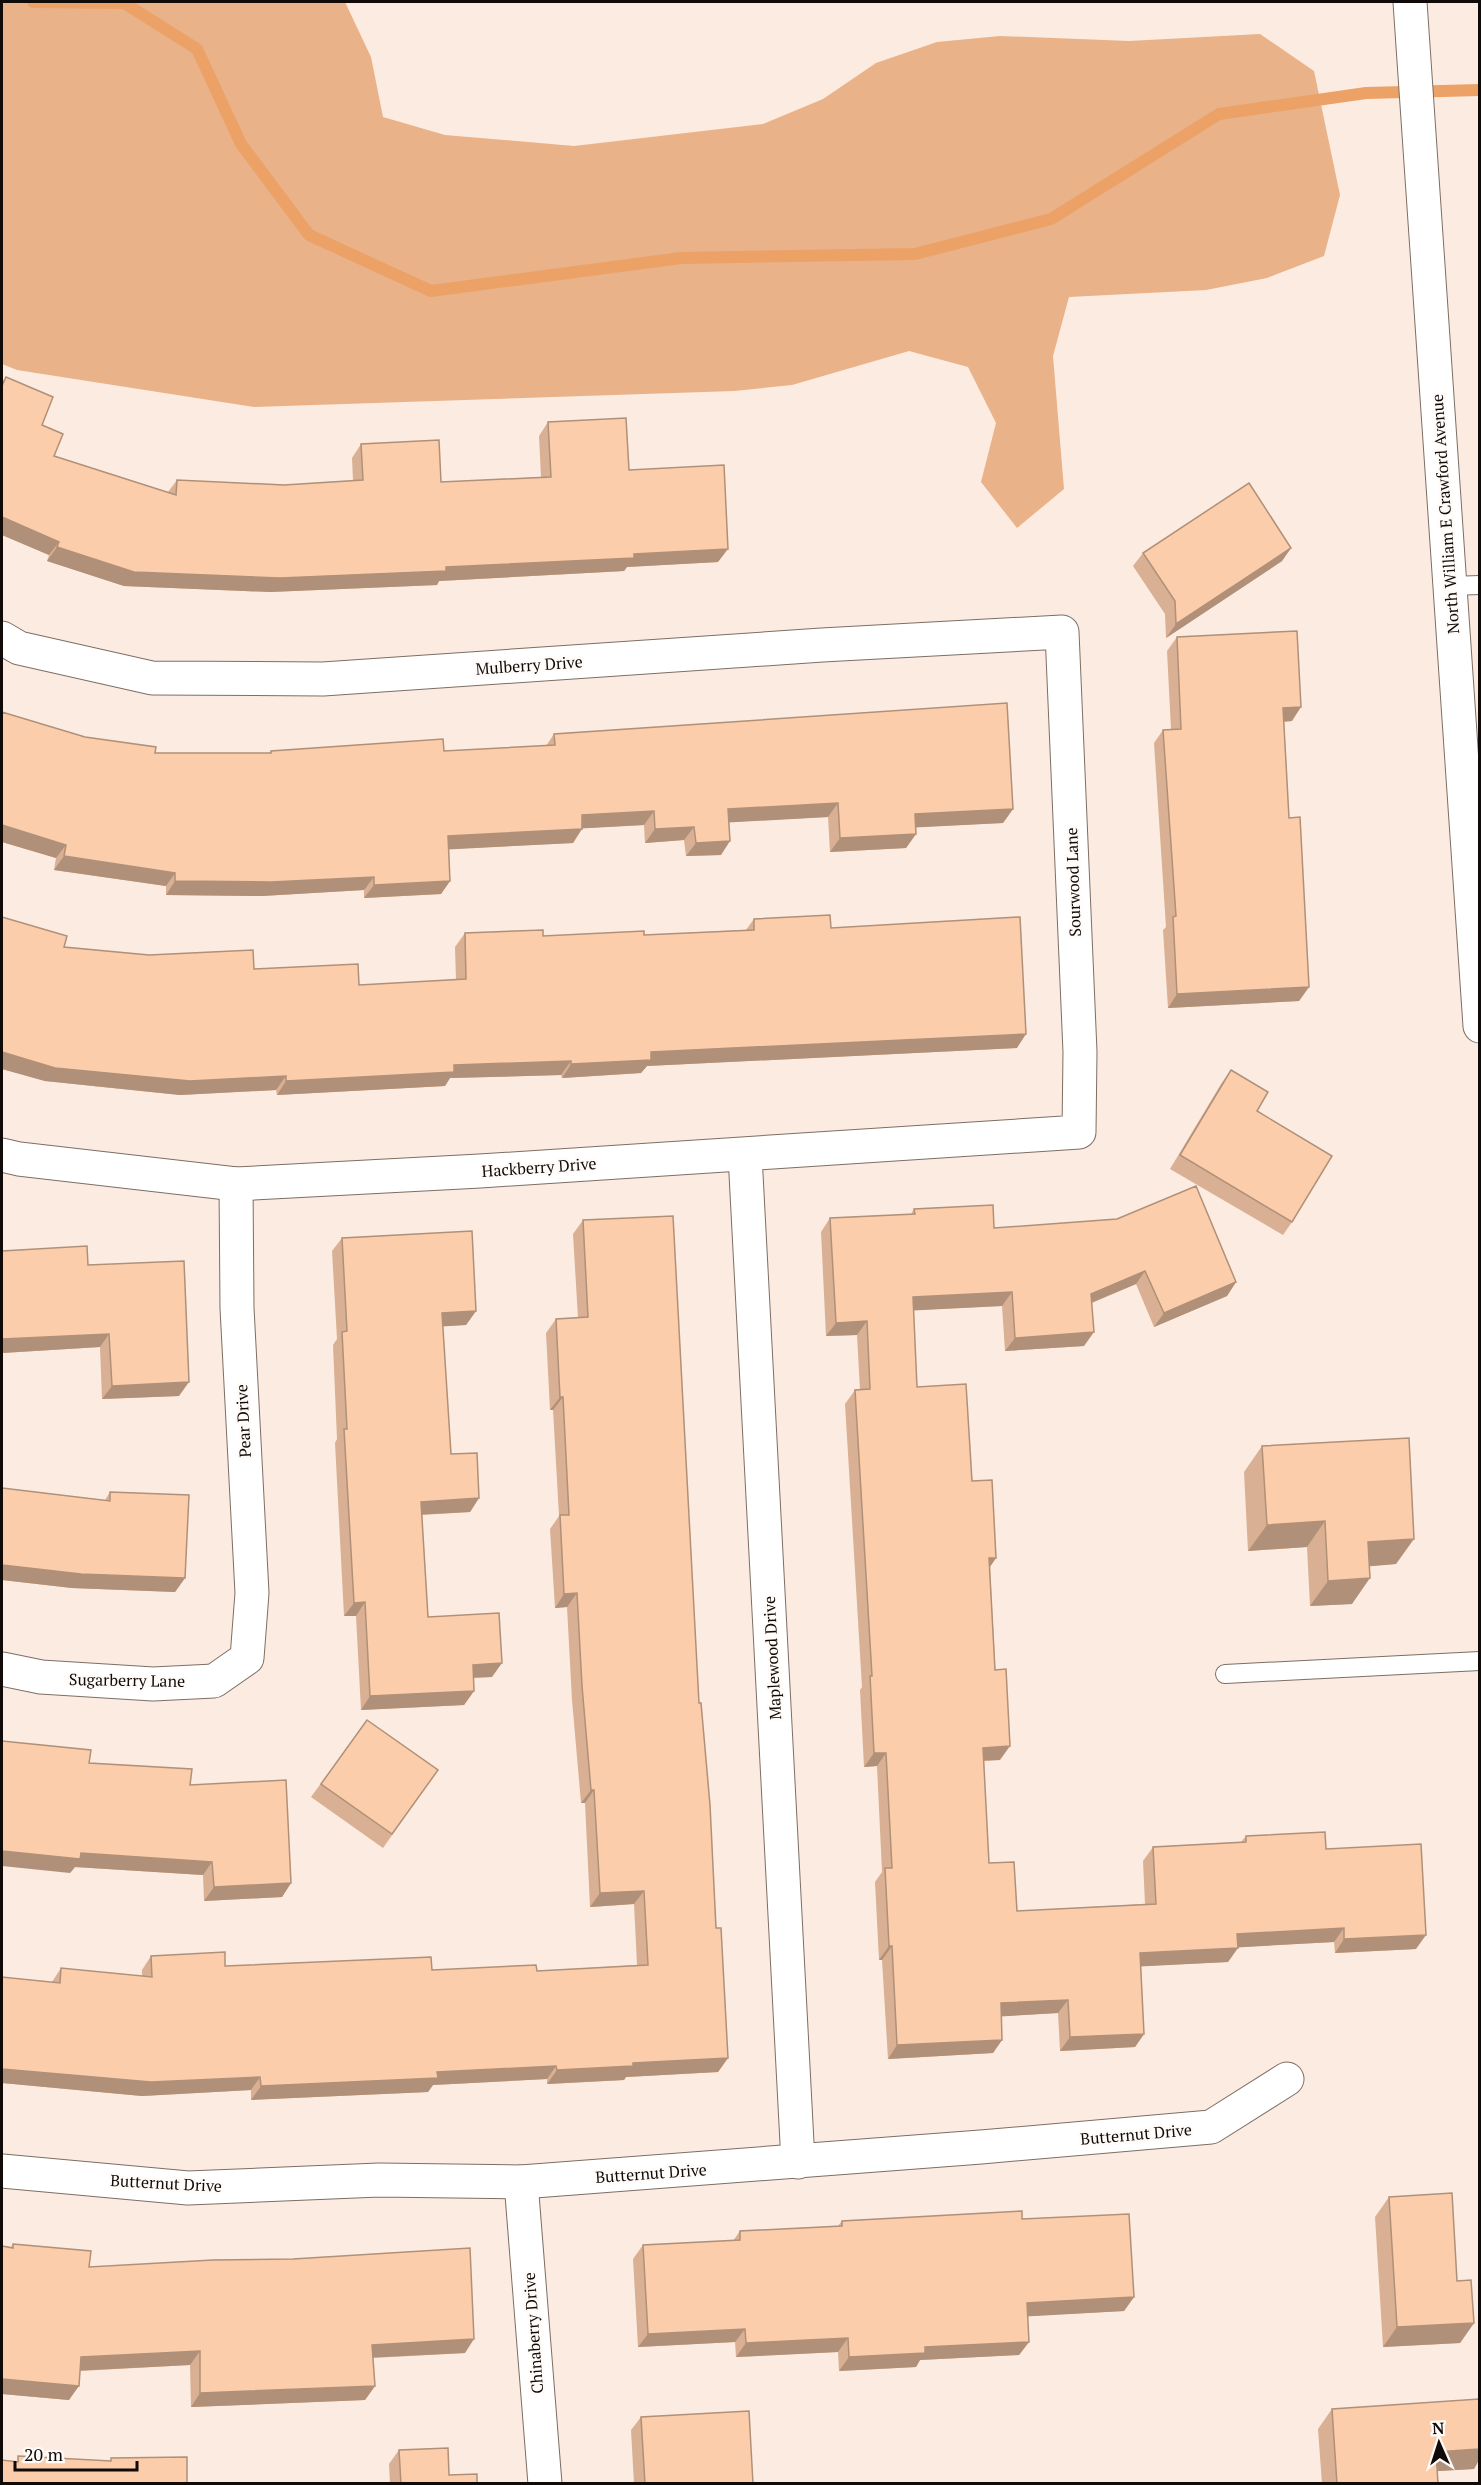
<svg xmlns="http://www.w3.org/2000/svg" width="1481" height="2485" font-family="'PT Serif',serif">
<style>
.green{fill:#e9b289}
.lines{fill:none;stroke-linecap:round;stroke-linejoin:round}
.stream{stroke:#eca167;stroke-width:12}
.service-casing{stroke:#7d6e64;stroke-width:20}
.minor-casing{stroke:#7d6e64;stroke-width:35}
.primary-casing{stroke:#7d6e64;stroke-width:35}
.service{stroke:#fff;stroke-width:18}
.minor{stroke:#fff;stroke-width:33}
.primary{stroke:#fff;stroke-width:33}
.wall{fill:#d9b093}
.shaded-wall{fill:#b09078}
.building{fill:#fccdab;stroke:#b09078;stroke-width:1.5}
.labels{text-anchor:middle;dominant-baseline:central;stroke-width:5;stroke-linejoin:round;paint-order:stroke}
.street-label{font-size:16px;fill:#100b08;stroke:#fffbf9}
</style>
<rect width="100%" height="100%" fill="#fcebe0"/>
<!-- green -->
<path class="green" d="M 2,2 L 345,2 L 371,57 L 383,117 L 445,135 L 574,146 L 763,124 L 823,99 L 876,63 L 937,42 L 1000,36 L 1129,41 L 1260,34 L 1314,71 L 1340,195 L 1324,256 L 1267,278 L 1206,290 L 1069,297 L 1053,356 L 1064,489 L 1017,528 L 981,482 L 996,423 L 968,367 L 909,351 L 792,385 L 734,391 L 254,407 L 17,370 L 2,364 Z"/>
<g class="lines">
<!-- stream -->
<path class="stream" d="M 33,2 L 124,3 L 197,49 L 241,144 L 309,235 L 431,291 L 681,258 L 915,254 L 1051,219 L 1219,114 L 1366,93 L 1480,90"/>
<defs>
<g id="service">
<path d="M 1450,586 L 1480,585"/>
<path d="M 1225,1674 L 1480,1661"/>
</g>
<g id="minor">
<path d="M 2,638 L 19,648 L 152,678 L 323,679 L 822,645 L 1062,632 L 1080,1052 L 1079,1132 L 480,1171 L 236,1184 L 19,1159 L 2,1155"/>
<path d="M 745,1155 L 798,2162"/>
<path d="M 2,1669 L 41,1677 L 153,1684 L 214,1681 L 247,1658 L 252,1593 L 237,1308 L 236,1184"/>
<path d="M 2,2171 L 188,2188 L 379,2180 L 521,2182 L 981,2147 L 1211,2127 L 1287,2079"/>
<path d="M 521,2182 L 545,2484"/>
</g>
<path id="primary" d="M 1410,2 L 1480,1026"/>
</defs>
<!-- service casing -->
<use href="#service" class="service-casing"/>
<!-- minor casing -->
<use href="#minor" class="minor-casing"/>
<!-- primary casing -->
<use href="#primary" class="primary-casing"/>
<!-- service -->
<use href="#service" class="service"/>
<!-- minor -->
<use href="#minor" class="minor"/>
<!-- primary -->
<use href="#primary" class="primary"/>
</g>
<!-- wall -->
<g class="wall">
<path d="M 6,377 L 42,425 L 54,456 L 168,492 L 177,480 L 284,485 L 353,481 L 352,458 L 361,444 L 441,482 L 541,477 L 539,436 L 548,422 L 629,470 L 718,562 L 627,567 L 624,571 L 439,581 L 437,585 L 270,592 L 124,586 L 47,561 L 49,555 L 2,535 L 2,382 Z"/>
<path d="M 1291,548 L 1282,561 L 1166,638 L 1165,614 L 1133,566 L 1143,553 Z"/>
<path d="M 1177,637 L 1292,721 L 1284,722 L 1289,818 L 1309,987 L 1299,1001 L 1168,1008 L 1163,930 L 1166,927 L 1154,743 L 1163,730 L 1171,729 L 1167,651 Z"/>
<path d="M 2,712 L 85,737 L 155,753 L 269,753 L 271,751 L 444,751 L 546,746 L 554,734 L 1013,809 L 1003,823 L 916,827 L 916,834 L 906,848 L 830,852 L 828,817 L 729,822 L 721,855 L 686,856 L 684,840 L 645,843 L 644,825 L 582,828 L 573,843 L 449,849 L 450,881 L 441,894 L 364,898 L 364,890 L 262,896 L 166,895 L 166,886 L 54,870 L 56,858 L 2,842 Z"/>
<path d="M 2,917 L 64,947 L 254,969 L 359,985 L 456,980 L 455,947 L 465,933 L 543,936 L 644,935 L 746,930 L 754,919 L 831,928 L 1017,1048 L 647,1066 L 641,1073 L 562,1078 L 561,1075 L 450,1078 L 445,1086 L 277,1095 L 276,1090 L 180,1095 L 45,1081 L 2,1069 Z"/>
<path d="M 1231,1070 L 1257,1111 L 1292,1222 L 1283,1235 L 1170,1169 L 1221,1084 Z"/>
<path d="M 914,1209 L 994,1228 L 1236,1282 L 1227,1296 L 1154,1327 L 1136,1284 L 1092,1303 L 1084,1346 L 1005,1351 L 1002,1306 L 913,1310 L 917,1387 L 972,1481 L 996,1558 L 990,1567 L 1000,1760 L 983,1761 L 989,1863 L 1017,1911 L 1145,1904 L 1143,1861 L 1153,1847 L 1241,1842 L 1246,1836 L 1326,1849 L 1416,1949 L 1335,1953 L 1334,1942 L 1238,1947 L 1228,1962 L 1141,1966 L 1144,2034 L 1135,2047 L 1060,2051 L 1058,2013 L 1001,2016 L 1002,2040 L 993,2053 L 888,2059 L 882,1960 L 879,1960 L 875,1882 L 882,1872 L 877,1766 L 864,1767 L 860,1690 L 862,1687 L 845,1404 L 855,1390 L 860,1390 L 857,1335 L 826,1336 L 821,1232 L 830,1218 L 911,1214 Z"/>
<path d="M 583,1220 L 699,1703 L 716,1928 L 728,2058 L 718,2072 L 626,2077 L 624,2080 L 547,2084 L 547,2079 L 433,2085 L 428,2092 L 251,2100 L 251,2090 L 142,2096 L 2,2083 L 2,1977 L 52,1982 L 61,1968 L 142,1976 L 142,1970 L 151,1956 L 225,1966 L 432,1970 L 537,1971 L 637,1965 L 634,1904 L 590,1907 L 585,1803 L 581,1803 L 572,1700 L 567,1607 L 555,1608 L 550,1529 L 559,1516 L 553,1410 L 550,1410 L 546,1333 L 556,1319 L 578,1318 L 573,1234 Z"/>
<path d="M 342,1238 L 476,1311 L 466,1325 L 443,1326 L 451,1454 L 479,1498 L 470,1512 L 422,1515 L 428,1617 L 492,1677 L 473,1678 L 474,1691 L 464,1705 L 361,1710 L 356,1616 L 344,1616 L 335,1443 L 337,1439 L 333,1345 L 337,1339 L 332,1251 Z"/>
<path d="M 2,1251 L 88,1265 L 179,1396 L 102,1399 L 100,1347 L 2,1353 Z"/>
<path d="M 1262,1446 L 1396,1564 L 1370,1566 L 1352,1604 L 1310,1606 L 1307,1547 L 1248,1551 L 1244,1472 Z"/>
<path d="M 2,1488 L 105,1500 L 110,1492 L 185,1578 L 175,1592 L 72,1588 L 2,1580 Z"/>
<path d="M 367,1720 L 438,1770 L 383,1848 L 311,1797 Z"/>
<path d="M 89,1763 L 190,1785 L 291,1883 L 282,1897 L 204,1901 L 203,1875 L 75,1867 L 70,1873 Z"/>
<path d="M 1389,2197 L 1457,2281 L 1474,2323 L 1460,2343 L 1383,2347 L 1375,2217 Z"/>
<path d="M 1022,2219 L 1134,2297 L 1124,2311 L 1027,2316 L 1029,2342 L 1019,2355 L 920,2360 L 916,2367 L 839,2371 L 838,2352 L 736,2357 L 735,2342 L 638,2347 L 633,2259 L 643,2245 L 733,2241 L 740,2231 L 838,2226 L 842,2221 Z"/>
<path d="M 13,2244 L 89,2267 L 465,2353 L 373,2358 L 375,2386 L 365,2400 L 191,2407 L 190,2365 L 80,2371 L 69,2400 L 2,2394 L 2,2246 L 11,2247 Z"/>
<path d="M 1479,2399 L 1479,2460 L 1474,2469 L 1437,2471 L 1438,2484 L 1322,2484 L 1318,2429 L 1332,2409 Z"/>
<path d="M 641,2417 L 753,2484 L 634,2484 L 631,2430 Z"/>
<path d="M 399,2450 L 449,2475 L 477,2484 L 390,2484 L 389,2464 Z"/>
</g>
<!-- shaded-wall -->
<g class="shaded-wall">
<path d="M 2,517 L 59,542 L 49,555 L 2,535 Z"/>
<path d="M 57,547 L 446,567 L 634,554 L 728,549 L 718,562 L 627,567 L 624,571 L 439,581 L 437,585 L 270,592 L 124,586 L 47,561 Z"/>
<path d="M 1291,548 L 1282,561 L 1166,638 L 1176,624 Z"/>
<path d="M 1301,707 L 1292,721 L 1274,722 L 1283,708 Z"/>
<path d="M 838,803 L 828,817 L 719,823 L 728,809 Z"/>
<path d="M 1013,809 L 1003,823 L 905,828 L 915,814 Z"/>
<path d="M 654,811 L 644,825 L 572,829 L 582,815 Z"/>
<path d="M 2,825 L 66,845 L 56,858 L 2,842 Z"/>
<path d="M 694,827 L 684,840 L 645,843 L 655,829 Z"/>
<path d="M 582,829 L 573,843 L 438,850 L 448,836 Z"/>
<path d="M 916,834 L 906,848 L 830,852 L 840,838 Z"/>
<path d="M 730,841 L 721,855 L 686,856 L 696,843 Z"/>
<path d="M 64,856 L 175,873 L 166,886 L 54,870 Z"/>
<path d="M 374,877 L 364,890 L 262,896 L 166,895 L 175,881 Z"/>
<path d="M 450,881 L 441,894 L 364,898 L 374,885 Z"/>
<path d="M 1309,987 L 1299,1001 L 1168,1008 L 1177,994 Z"/>
<path d="M 1026,1034 L 1017,1048 L 647,1066 L 641,1073 L 562,1078 L 571,1064 L 651,1052 Z"/>
<path d="M 2,1052 L 286,1076 L 276,1090 L 180,1095 L 45,1081 L 2,1069 Z"/>
<path d="M 571,1061 L 561,1075 L 450,1078 L 445,1086 L 277,1095 L 286,1081 L 454,1065 Z"/>
<path d="M 1145,1271 L 1136,1284 L 1081,1307 L 1091,1294 Z"/>
<path d="M 1236,1282 L 1227,1296 L 1154,1327 L 1164,1313 Z"/>
<path d="M 1012,1292 L 1002,1306 L 903,1311 L 913,1297 Z"/>
<path d="M 476,1311 L 466,1325 L 433,1327 L 442,1313 Z"/>
<path d="M 867,1321 L 857,1335 L 826,1336 L 836,1323 Z"/>
<path d="M 1094,1332 L 1084,1346 L 1005,1351 L 1015,1338 Z"/>
<path d="M 109,1334 L 100,1347 L 2,1353 L 2,1339 Z"/>
<path d="M 189,1382 L 179,1396 L 102,1399 L 112,1386 Z"/>
<path d="M 560,1397 L 563,1397 L 553,1410 L 550,1410 Z"/>
<path d="M 479,1498 L 470,1512 L 412,1515 L 421,1502 Z"/>
<path d="M 1325,1521 L 1307,1547 L 1248,1551 L 1267,1525 Z"/>
<path d="M 1414,1539 L 1396,1564 L 1350,1568 L 1368,1542 Z"/>
<path d="M 989,1558 L 996,1558 L 986,1572 Z"/>
<path d="M 2,1565 L 185,1578 L 175,1592 L 72,1588 L 2,1580 Z"/>
<path d="M 1370,1578 L 1352,1604 L 1310,1606 L 1328,1581 Z"/>
<path d="M 577,1593 L 567,1607 L 555,1608 L 564,1594 Z"/>
<path d="M 365,1602 L 356,1616 L 344,1616 L 354,1603 Z"/>
<path d="M 502,1663 L 492,1677 L 463,1678 L 473,1665 Z"/>
<path d="M 474,1691 L 464,1705 L 361,1710 L 370,1696 Z"/>
<path d="M 1010,1746 L 1000,1760 L 973,1761 L 983,1748 Z"/>
<path d="M 874,1753 L 886,1753 L 877,1766 L 864,1767 Z"/>
<path d="M 591,1790 L 594,1790 L 585,1803 L 581,1803 Z"/>
<path d="M 2,1851 L 81,1853 L 212,1862 L 203,1875 L 75,1867 L 70,1873 L 2,1866 Z"/>
<path d="M 291,1883 L 282,1897 L 204,1901 L 214,1887 Z"/>
<path d="M 644,1891 L 634,1904 L 590,1907 L 600,1893 Z"/>
<path d="M 1344,1928 L 1334,1942 L 1228,1948 L 1237,1934 Z"/>
<path d="M 1426,1935 L 1416,1949 L 1335,1953 L 1344,1939 Z"/>
<path d="M 889,1946 L 892,1946 L 882,1960 L 879,1960 Z"/>
<path d="M 1238,1948 L 1228,1962 L 1130,1967 L 1140,1953 Z"/>
<path d="M 1068,2000 L 1058,2013 L 991,2017 L 1001,2003 Z"/>
<path d="M 1144,2034 L 1135,2047 L 1060,2051 L 1070,2037 Z"/>
<path d="M 1002,2040 L 993,2053 L 888,2059 L 897,2045 Z"/>
<path d="M 728,2058 L 718,2072 L 626,2077 L 624,2080 L 547,2084 L 557,2070 L 633,2063 Z"/>
<path d="M 556,2066 L 547,2079 L 433,2085 L 428,2092 L 251,2100 L 261,2086 L 437,2072 Z"/>
<path d="M 2,2069 L 260,2077 L 251,2090 L 142,2096 L 2,2083 Z"/>
<path d="M 1134,2297 L 1124,2311 L 1017,2317 L 1027,2303 Z"/>
<path d="M 1474,2323 L 1460,2343 L 1383,2347 L 1397,2327 Z"/>
<path d="M 745,2329 L 735,2342 L 638,2347 L 648,2334 Z"/>
<path d="M 848,2338 L 838,2352 L 736,2357 L 746,2343 Z"/>
<path d="M 474,2339 L 465,2353 L 363,2358 L 372,2345 Z"/>
<path d="M 1029,2342 L 1019,2355 L 920,2360 L 916,2367 L 839,2371 L 849,2357 L 925,2347 Z"/>
<path d="M 200,2351 L 190,2365 L 72,2371 L 81,2357 Z"/>
<path d="M 2,2379 L 79,2386 L 69,2400 L 2,2394 Z"/>
<path d="M 375,2386 L 365,2400 L 191,2407 L 200,2393 Z"/>
<path d="M 1479,2449 L 1479,2460 L 1474,2469 L 1422,2472 L 1436,2452 Z"/>
</g>
<!-- building -->
<g class="building">
<path d="M 6,377 L 53,397 L 42,425 L 63,434 L 54,456 L 176,495 L 177,480 L 284,485 L 363,480 L 361,444 L 439,440 L 441,482 L 551,477 L 548,422 L 626,418 L 629,470 L 724,465 L 728,549 L 634,554 L 634,558 L 446,567 L 446,571 L 280,578 L 134,572 L 57,547 L 59,542 L 2,517 L 2,386 Z"/>
<path d="M 1249,483 L 1291,548 L 1176,624 L 1175,601 L 1143,553 Z"/>
<path d="M 1297,631 L 1301,707 L 1283,708 L 1289,818 L 1300,817 L 1309,987 L 1177,994 L 1173,917 L 1176,916 L 1163,730 L 1181,729 L 1177,637 Z"/>
<path d="M 1007,703 L 1013,809 L 915,814 L 916,834 L 840,838 L 838,803 L 728,809 L 730,841 L 696,843 L 694,827 L 655,829 L 654,811 L 582,815 L 582,829 L 448,836 L 450,881 L 374,885 L 374,877 L 271,882 L 175,881 L 175,873 L 64,856 L 66,845 L 2,825 L 2,712 L 85,737 L 156,747 L 155,753 L 271,753 L 271,751 L 443,739 L 444,751 L 555,745 L 554,734 Z"/>
<path d="M 830,915 L 831,928 L 1020,917 L 1026,1034 L 651,1052 L 651,1060 L 571,1064 L 571,1061 L 454,1065 L 454,1072 L 286,1081 L 286,1076 L 190,1081 L 55,1068 L 2,1052 L 2,917 L 67,936 L 64,947 L 149,955 L 253,950 L 254,969 L 358,964 L 359,985 L 466,979 L 465,933 L 543,930 L 543,936 L 644,931 L 644,935 L 754,930 L 754,919 Z"/>
<path d="M 1231,1070 L 1268,1092 L 1257,1111 L 1332,1156 L 1292,1222 L 1180,1155 Z"/>
<path d="M 1196,1186 L 1236,1282 L 1164,1313 L 1145,1271 L 1091,1294 L 1094,1332 L 1015,1338 L 1012,1292 L 913,1297 L 917,1387 L 966,1384 L 972,1481 L 992,1480 L 996,1558 L 989,1558 L 995,1670 L 1006,1669 L 1010,1746 L 983,1748 L 989,1863 L 1014,1862 L 1017,1911 L 1156,1904 L 1153,1847 L 1246,1842 L 1246,1836 L 1325,1832 L 1326,1849 L 1421,1844 L 1426,1935 L 1344,1939 L 1344,1928 L 1237,1934 L 1238,1948 L 1140,1953 L 1144,2034 L 1070,2037 L 1068,2000 L 1001,2003 L 1002,2040 L 897,2045 L 892,1946 L 889,1946 L 885,1868 L 892,1868 L 886,1753 L 874,1753 L 870,1676 L 872,1676 L 855,1390 L 870,1389 L 867,1321 L 836,1323 L 830,1218 L 915,1214 L 914,1209 L 993,1205 L 994,1228 L 1117,1219 Z"/>
<path d="M 673,1216 L 699,1703 L 701,1703 L 710,1805 L 716,1928 L 721,1928 L 728,2058 L 633,2063 L 633,2066 L 557,2070 L 556,2066 L 437,2072 L 438,2078 L 261,2086 L 260,2077 L 151,2082 L 2,2069 L 2,1977 L 60,1983 L 61,1968 L 152,1977 L 151,1956 L 225,1952 L 225,1966 L 431,1957 L 432,1970 L 536,1965 L 537,1971 L 648,1965 L 644,1891 L 600,1893 L 594,1790 L 591,1790 L 582,1686 L 577,1593 L 564,1594 L 560,1515 L 569,1515 L 563,1397 L 560,1397 L 556,1319 L 588,1317 L 583,1220 Z"/>
<path d="M 472,1231 L 476,1311 L 442,1313 L 451,1454 L 477,1453 L 479,1498 L 421,1502 L 428,1617 L 499,1613 L 502,1663 L 473,1665 L 474,1691 L 370,1696 L 365,1602 L 354,1603 L 344,1429 L 347,1429 L 342,1332 L 347,1331 L 342,1238 Z"/>
<path d="M 87,1246 L 88,1265 L 184,1261 L 189,1382 L 112,1386 L 109,1334 L 2,1339 L 2,1251 Z"/>
<path d="M 1409,1438 L 1414,1539 L 1368,1542 L 1370,1578 L 1328,1581 L 1325,1521 L 1267,1525 L 1262,1446 Z"/>
<path d="M 2,1488 L 110,1501 L 110,1492 L 189,1495 L 185,1578 L 81,1574 L 2,1565 Z"/>
<path d="M 367,1720 L 438,1770 L 392,1834 L 321,1784 Z"/>
<path d="M 2,1741 L 91,1750 L 89,1763 L 192,1769 L 190,1785 L 286,1780 L 291,1883 L 214,1887 L 212,1862 L 81,1853 L 80,1859 L 2,1851 Z"/>
<path d="M 1452,2193 L 1457,2281 L 1471,2280 L 1474,2323 L 1397,2327 L 1389,2197 Z"/>
<path d="M 1022,2211 L 1022,2219 L 1129,2214 L 1134,2297 L 1027,2303 L 1029,2342 L 925,2347 L 925,2353 L 849,2357 L 848,2338 L 746,2343 L 745,2329 L 648,2334 L 643,2245 L 740,2240 L 740,2231 L 842,2226 L 842,2221 Z"/>
<path d="M 13,2244 L 91,2251 L 89,2267 L 213,2260 L 293,2259 L 470,2248 L 474,2339 L 372,2345 L 375,2386 L 200,2393 L 200,2351 L 81,2357 L 79,2386 L 2,2379 L 2,2246 L 13,2248 Z"/>
<path d="M 1479,2399 L 1479,2449 L 1436,2452 L 1438,2484 L 1337,2484 L 1332,2409 Z"/>
<path d="M 749,2411 L 753,2484 L 645,2484 L 641,2417 Z"/>
<path d="M 448,2448 L 449,2475 L 477,2474 L 477,2484 L 401,2484 L 399,2450 Z"/>
<path d="M 18,2456 L 111,2461 L 111,2458 L 187,2457 L 187,2484 L 2,2484 L 2,2460 L 18,2462 Z"/>
</g>
<g class="labels">
<!-- street labels -->
<g class="street-label">
<text transform="translate(1445 514) rotate(-94)">North William E Crawford Avenue</text>
<text transform="translate(529 665) rotate(-4)">Mulberry Drive</text>
<text transform="translate(1073 882) rotate(-92)">Sourwood Lane</text>
<text transform="translate(539 1167) rotate(-4)">Hackberry Drive</text>
<text transform="translate(243 1421) rotate(-93)">Pear Drive</text>
<text transform="translate(772 1658) rotate(-93)">Maplewood Drive</text>
<text transform="translate(127 1680) rotate(1)">Sugarberry Lane</text>
<text transform="translate(1136 2134) rotate(-5)">Butternut Drive</text>
<text transform="translate(651 2173) rotate(-4)">Butternut Drive</text>
<text transform="translate(166 2183) rotate(3)">Butternut Drive</text>
<text transform="translate(533 2333) rotate(-94)">Chinaberry Drive</text>
</g>
</g>
<!-- border -->
<rect width="1481" height="2485" fill="none" stroke="#100b08" stroke-width="6"/>
<!-- north arrow -->
<g transform="translate(1439 2443) rotate(357)" stroke="#fffbf9" stroke-width="4.5" paint-order="stroke">
<path d="M0-4.5L10 22L0 15L-10 22Z" fill="#100b08"/>
<text y="-9" font-size="16" font-weight="bold" text-anchor="middle" fill="#100b08">N</text>
</g>
<!-- scale -->
<path d="M15 2461v9h122v-9" fill="none" stroke="#100b08" stroke-width="3"/>
<text x="24" y="2461" font-size="18" fill="#100b08" stroke="#fffbf9" stroke-width="4.5" paint-order="stroke">20 m</text>
</svg>
